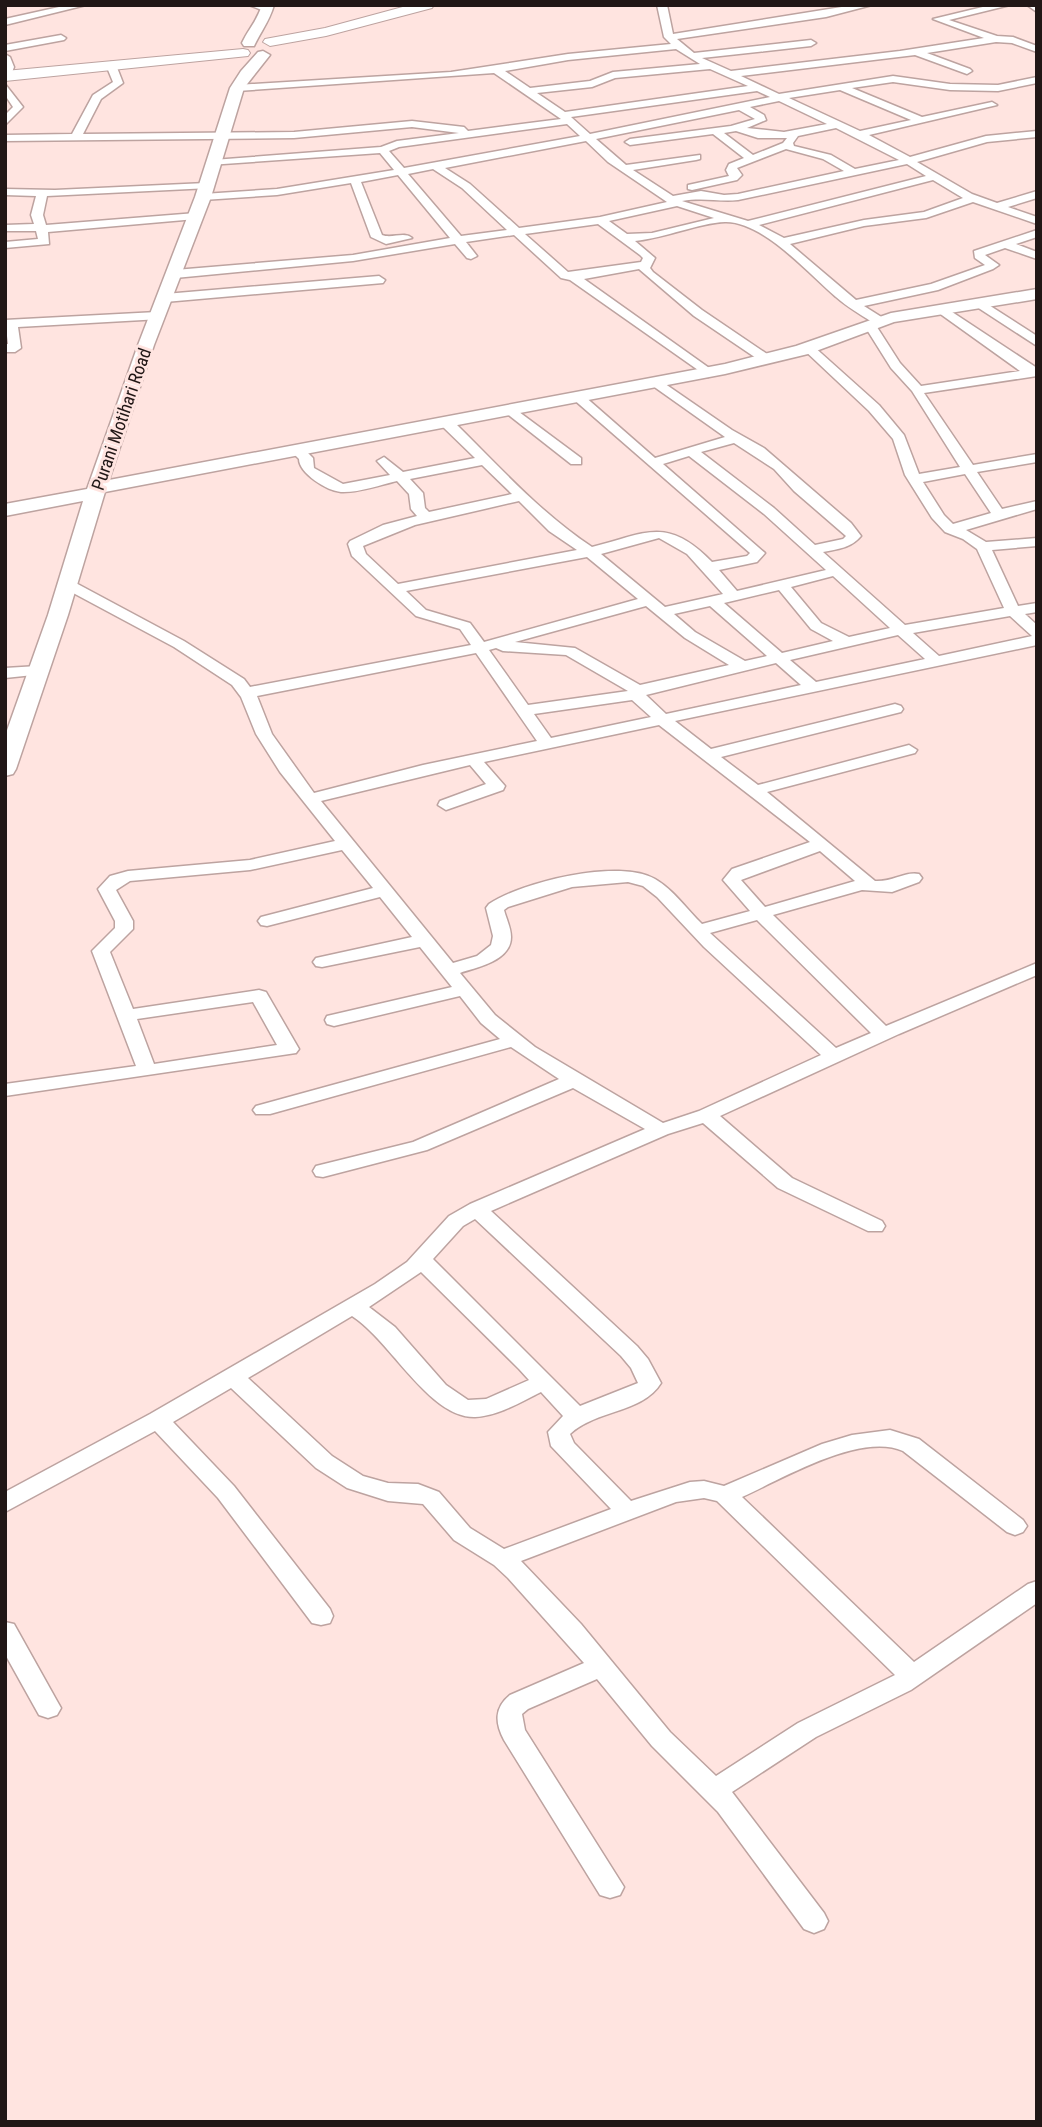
<svg xmlns="http://www.w3.org/2000/svg" width="1042" height="2127" font-family="'Roboto Condensed',sans-serif">
<style>
.lines{fill:none;stroke-linecap:round;stroke-linejoin:round}
.street-casing{stroke:#bda3a0;stroke-width:3}
.secondary-casing{stroke:#bda3a0;stroke-width:3}
.primary-casing{stroke:#bda3a0;stroke-width:2}
.street{fill:#fff;fill-rule:evenodd}
.secondary{fill:#fff;fill-rule:evenodd}
.primary{fill:#fff;fill-rule:evenodd}
.labels{text-anchor:middle;dominant-baseline:central;stroke-width:6;stroke-linejoin:round;paint-order:stroke}
.far-street-label{font-size:18px;fill:#211716;stroke:#ffe4e0}
</style>
<rect width="100%" height="100%" fill="#ffe4e0"/>
<g class="lines">
<defs>
<g id="street">
<path d="M 68,5 L 86,5 L 5,25 L 5,19 Z"/>
<path d="M 249,5 L 264,5 L 272,9 L 267,12 Z"/>
<path d="M 657,5 L 667,5 L 673,34 L 854,5 L 872,5 L 826,17 L 677,39 L 694,53 L 811,40 L 816,43 L 811,46 L 702,58 L 731,71 L 900,51 L 984,38 L 933,19 L 991,5 L 1010,5 L 949,20 L 997,36 L 1013,37 L 1037,46 L 1037,52 L 1012,43 L 996,42 L 927,53 L 970,69 L 972,71 L 967,74 L 915,55 L 741,76 L 779,94 L 893,76 L 950,84 L 998,85 L 1037,77 L 1037,83 L 998,91 L 950,90 L 893,82 L 852,88 L 922,117 L 992,102 L 997,105 L 869,135 L 910,157 L 986,136 L 1037,131 L 1037,137 L 987,142 L 917,162 L 972,194 L 997,203 L 1037,191 L 1037,198 L 1008,207 L 1037,217 L 1037,224 L 973,202 L 926,218 L 864,226 L 790,244 L 856,300 L 931,284 L 985,265 L 975,258 L 974,251 L 1037,230 L 1037,237 L 1016,244 L 1037,252 L 1037,259 L 1005,248 L 985,255 L 999,265 L 993,269 L 938,290 L 864,306 L 883,318 L 883,324 L 875,324 L 900,363 L 921,386 L 1020,371 L 939,313 L 939,307 L 943,306 L 1037,368 L 1037,376 L 924,393 L 973,465 L 1037,454 L 1037,462 L 977,472 L 1002,509 L 1037,501 L 1037,509 L 966,530 L 986,542 L 1037,538 L 1037,546 L 992,550 L 1018,606 L 1037,603 L 1037,612 L 1025,614 L 1037,625 L 1037,645 L 675,721 L 711,749 L 895,704 L 901,706 L 903,709 L 901,712 L 721,757 L 758,785 L 909,745 L 917,750 L 915,753 L 767,792 L 875,881 C 893,882 905,871 919,874 L 922,878 L 919,882 L 892,892 L 862,890 L 773,915 L 886,1026 L 1037,963 L 1037,975 L 899,1034 L 720,1116 L 792,1178 L 882,1221 L 885,1226 L 882,1231 L 868,1231 L 778,1188 L 703,1123 L 668,1134 L 491,1211 L 637,1346 L 648,1359 L 661,1383 C 643,1413 595,1410 570,1434 L 574,1443 L 631,1501 L 690,1482 L 704,1481 L 724,1486 L 822,1444 L 852,1435 L 890,1430 L 919,1439 L 1023,1520 L 1027,1526 L 1023,1532 L 1015,1535 L 1007,1532 L 903,1451 C 860,1432 782,1479 742,1497 L 914,1662 L 1028,1584 L 1037,1581 L 1037,1603 L 911,1690 L 816,1737 L 732,1792 L 824,1913 L 828,1921 L 824,1929 L 814,1933 L 804,1929 L 718,1812 L 652,1746 L 597,1679 L 528,1709 L 522,1714 L 525,1730 L 624,1887 L 620,1895 L 610,1898 L 600,1895 L 504,1740 C 495,1723 494,1708 510,1695 L 584,1663 L 508,1578 L 494,1565 L 454,1540 L 423,1504 L 388,1501 L 347,1488 L 316,1468 L 231,1388 L 173,1422 L 234,1486 L 330,1609 L 333,1616 L 330,1623 L 321,1625 L 312,1623 L 218,1498 L 155,1431 L 5,1512 L 5,1492 L 150,1414 L 375,1284 L 407,1262 L 449,1216 L 470,1204 L 645,1129 L 573,1088 L 427,1150 L 323,1177 L 316,1176 L 313,1171 L 316,1166 L 413,1142 L 559,1079 L 511,1047 L 270,1114 L 256,1114 L 253,1110 L 256,1106 L 500,1039 L 481,1023 L 460,996 L 334,1026 L 327,1024 L 325,1020 L 327,1016 L 452,987 L 420,947 L 322,967 L 316,966 L 313,962 L 316,958 L 412,937 L 380,897 L 267,926 L 261,925 L 258,921 L 261,917 L 373,888 L 342,850 L 250,870 L 130,881 L 116,890 L 133,921 L 133,929 L 110,952 L 133,1009 L 259,990 L 266,992 L 299,1049 L 296,1053 L 5,1096 L 5,1084 L 136,1066 L 92,951 L 115,928 L 115,921 L 98,889 L 110,876 L 128,871 L 250,860 L 335,841 L 280,772 L 256,734 L 241,697 L 232,685 L 174,647 L 62,587 L 60,584 L 62,581 L 72,581 L 184,641 L 244,679 L 250,687 L 471,645 L 460,629 L 416,616 L 352,556 L 348,544 L 350,541 L 383,525 L 417,516 L 411,509 L 409,494 L 397,481 C 380,485 358,493 341,492 C 327,491 299,473 299,459 L 292,452 L 294,449 L 304,449 L 313,458 L 314,468 L 343,484 L 390,475 L 377,461 L 384,457 L 403,472 L 475,458 L 442,426 L 442,420 L 452,420 C 497,464 539,512 592,547 C 647,533 667,516 712,562 L 747,556 L 750,553 L 572,398 L 578,394 L 583,395 L 655,458 L 725,437 L 653,386 L 652,383 L 658,379 L 732,430 L 764,448 L 851,523 L 861,536 C 851,548 838,549 823,552 L 905,625 L 1004,608 L 977,549 L 963,539 L 945,532 L 932,518 L 905,475 L 893,439 L 869,411 L 802,348 L 808,344 L 812,345 L 879,405 L 904,435 L 919,474 L 960,467 L 912,391 L 891,368 L 864,325 L 872,322 C 860,314 847,307 836,297 C 809,274 763,221 725,222 C 699,223 665,238 635,241 L 655,258 L 650,268 L 653,272 L 702,310 L 770,356 L 770,362 L 762,362 L 694,316 L 639,269 L 584,279 L 712,370 L 714,373 L 708,377 L 570,280 L 561,278 L 514,235 L 466,242 L 477,256 L 471,259 L 467,258 L 455,244 L 353,261 L 175,278 L 169,274 L 175,270 L 353,255 L 450,238 L 398,175 L 361,182 L 382,235 C 392,239 404,231 412,238 L 386,244 L 371,237 L 351,183 L 277,195 L 203,200 L 197,197 L 203,194 L 277,189 L 394,170 L 380,153 L 209,165 L 209,161 L 213,160 L 381,147 L 397,141 L 459,133 L 412,127 L 294,138 L 5,141 L 5,135 L 72,134 L 93,95 L 113,82 L 106,65 L 111,62 L 116,65 L 123,83 L 101,99 L 83,134 L 294,132 L 412,121 L 464,127 L 468,131 L 561,119 L 494,73 L 237,91 L 232,88 L 237,85 L 451,72 L 568,54 L 671,44 L 664,37 ZM 676,49 L 700,64 L 613,72 L 590,81 L 530,88 L 505,71 L 568,60 ZM 710,69 L 748,86 L 565,112 L 537,93 L 592,87 L 615,78 ZM 840,90 L 911,120 L 860,131 L 789,98 ZM 757,91 L 770,97 L 590,134 L 571,117 ZM 779,101 L 827,124 L 784,132 L 747,128 L 766,120 L 764,115 L 750,107 ZM 739,110 L 755,119 L 731,126 L 630,139 L 625,142 L 630,145 L 713,134 L 744,158 L 729,164 L 726,170 L 729,176 L 688,185 L 688,189 L 692,190 L 737,180 L 742,175 L 737,168 L 786,149 L 823,159 L 844,171 L 738,194 L 724,195 L 701,191 L 673,196 L 633,170 L 696,160 L 700,159 L 700,155 L 626,165 L 596,139 ZM 567,124 L 580,136 L 404,168 L 389,151 L 399,147 ZM 836,128 L 899,160 L 855,169 L 831,155 L 794,146 L 793,143 L 798,136 ZM 736,131 L 758,138 L 787,138 L 783,143 L 753,155 L 724,133 ZM 586,141 L 608,162 L 667,202 L 600,217 L 519,228 L 470,184 L 445,168 ZM 907,164 L 926,176 L 748,221 L 682,201 C 703,197 718,202 738,200 ZM 433,169 L 462,188 L 507,230 L 461,236 L 408,174 ZM 933,180 L 963,198 L 924,212 L 864,220 L 784,238 L 759,225 ZM 677,206 L 714,218 L 652,233 L 627,234 L 609,221 ZM 598,224 L 640,255 L 643,258 L 641,262 L 568,272 L 525,234 ZM 734,443 L 774,469 L 794,491 L 846,536 L 843,539 L 815,545 L 774,508 L 701,452 ZM 689,456 L 764,514 L 826,570 L 737,591 L 719,570 L 757,562 L 765,553 L 663,464 ZM 482,465 L 512,494 L 429,512 L 425,508 L 423,493 L 410,479 ZM 965,474 L 991,513 L 953,524 L 944,515 L 923,482 ZM 519,501 L 549,531 L 577,550 L 398,584 L 366,554 L 363,546 L 415,525 ZM 659,538 L 687,554 L 723,594 L 665,607 L 601,554 ZM 587,557 L 638,599 L 484,642 L 470,623 L 426,610 L 406,591 ZM 833,576 L 890,628 L 849,637 L 821,623 L 791,587 ZM 779,590 L 811,629 L 833,641 L 782,653 L 724,603 ZM 646,606 L 685,638 L 729,665 L 640,685 L 575,648 L 515,642 ZM 710,606 L 767,656 L 745,661 L 695,632 L 674,614 ZM 1010,616 L 1032,636 L 939,656 L 913,633 ZM 898,635 L 925,659 L 816,682 L 790,660 ZM 496,648 L 503,651 L 566,655 L 628,691 L 528,705 L 489,650 ZM 476,653 L 537,741 L 423,765 L 314,793 L 272,734 L 257,696 ZM 776,663 L 801,685 L 666,714 L 646,695 ZM 632,700 L 651,717 L 551,738 L 534,714 ZM 659,725 L 810,842 L 732,869 L 723,880 L 750,911 L 702,924 C 687,910 674,890 655,879 C 620,858 521,882 489,904 L 486,908 L 493,936 L 491,945 L 477,956 L 453,963 L 321,801 L 470,765 L 486,784 L 440,801 L 438,805 L 446,810 L 503,790 L 505,786 L 484,762 ZM 820,851 L 855,881 L 765,907 L 741,880 ZM 628,882 L 643,886 L 657,897 L 704,947 L 821,1055 L 699,1111 L 663,1123 L 535,1047 L 495,1015 L 460,973 C 478,967 511,961 511,937 C 511,928 506,918 504,910 L 508,907 L 572,887 ZM 757,920 L 763,926 L 871,1033 L 836,1048 L 710,933 ZM 253,1002 L 277,1045 L 154,1064 L 137,1019 ZM 475,1219 L 621,1356 L 631,1368 L 638,1383 L 580,1406 L 433,1259 L 463,1226 ZM 421,1272 L 519,1369 L 529,1380 L 486,1399 L 468,1400 L 446,1385 L 395,1327 L 369,1307 ZM 352,1316 C 391,1341 429,1418 475,1417 C 498,1416 521,1402 541,1392 L 563,1416 L 548,1432 L 551,1446 L 611,1509 L 504,1549 L 470,1528 L 439,1492 L 418,1484 L 388,1483 L 363,1476 L 332,1456 L 248,1378 ZM 704,1498 L 717,1501 L 895,1675 L 798,1723 L 716,1776 L 670,1732 L 581,1624 L 521,1561 L 676,1502 Z"/>
<path d="M 1027,5 L 1037,5 L 1037,12 Z"/>
<path d="M 61,35 L 66,38 L 64,40 L 5,51 L 5,45 Z"/>
<path d="M 5,54 L 10,57 L 14,67 L 10,78 L 5,81 Z"/>
<path d="M 5,84 L 23,107 L 5,125 L 5,115 L 13,107 L 5,95 Z"/>
<path d="M 206,183 L 211,186 L 210,188 L 47,196 L 43,215 L 46,225 L 196,213 L 202,216 L 196,219 L 48,232 L 49,244 L 5,248 L 5,242 L 38,239 L 36,231 L 5,231 L 5,225 L 34,224 L 31,215 L 36,196 L 5,195 L 5,189 L 55,190 Z"/>
<path d="M 379,276 L 385,280 L 383,283 L 165,302 L 159,298 L 165,294 Z"/>
<path d="M 981,300 L 1037,336 L 1037,346 L 977,307 L 975,304 Z"/>
<path d="M 157,312 L 163,316 L 161,319 L 18,327 L 21,348 L 15,352 L 5,352 L 5,344 L 8,344 L 5,320 Z"/>
<path d="M 511,406 L 581,458 L 581,464 L 571,464 L 506,413 L 506,407 Z"/>
<path d="M 38,666 L 46,671 L 43,674 L 5,678 L 5,668 Z"/>
<path d="M 5,1622 L 14,1624 L 57,1701 L 61,1708 L 57,1715 L 48,1718 L 39,1715 L 5,1654 Z"/>
</g>
<g id="secondary">
<path d="M 262,5 L 274,5 C 269,22 261,31 254,46 L 244,46 L 242,43 C 249,28 256,23 262,5 Z"/>
<path d="M 263,51 L 270,55 L 244,88 L 211,197 L 154,345 L 109,480 L 725,364 L 796,346 L 891,313 L 1037,289 L 1037,299 L 894,322 L 808,354 L 725,374 L 105,492 L 68,615 L 16,769 L 13,774 L 5,776 L 5,736 L 48,615 L 83,501 L 5,516 L 5,504 L 87,489 L 138,345 L 195,197 L 230,88 L 241,71 L 258,52 Z"/>
</g>
<g id="primary">
<path d="M 410,5 L 434,5 L 432,8 L 326,36 L 270,46 L 263,42 L 265,39 L 325,28 Z"/>
<path d="M 243,49 L 248,50 L 250,53 L 248,56 L 5,81 L 5,71 Z"/>
</g>
</defs>
<!-- street casing -->
<use href="#street" class="street-casing"/>
<!-- secondary casing -->
<use href="#secondary" class="secondary-casing"/>
<!-- primary casing -->
<use href="#primary" class="primary-casing"/>
<!-- street -->
<use href="#street" class="street"/>
<!-- secondary -->
<use href="#secondary" class="secondary"/>
<!-- primary -->
<use href="#primary" class="primary"/>
</g>
<g class="labels">
<!-- far-street labels -->
<g class="far-street-label">
<text transform="translate(121 419) rotate(-71)">Purani Motihari Road</text>
</g>
</g>
<!-- border -->
<rect width="1042" height="2127" fill="none" stroke="#211716" stroke-width="14"/>
</svg>
